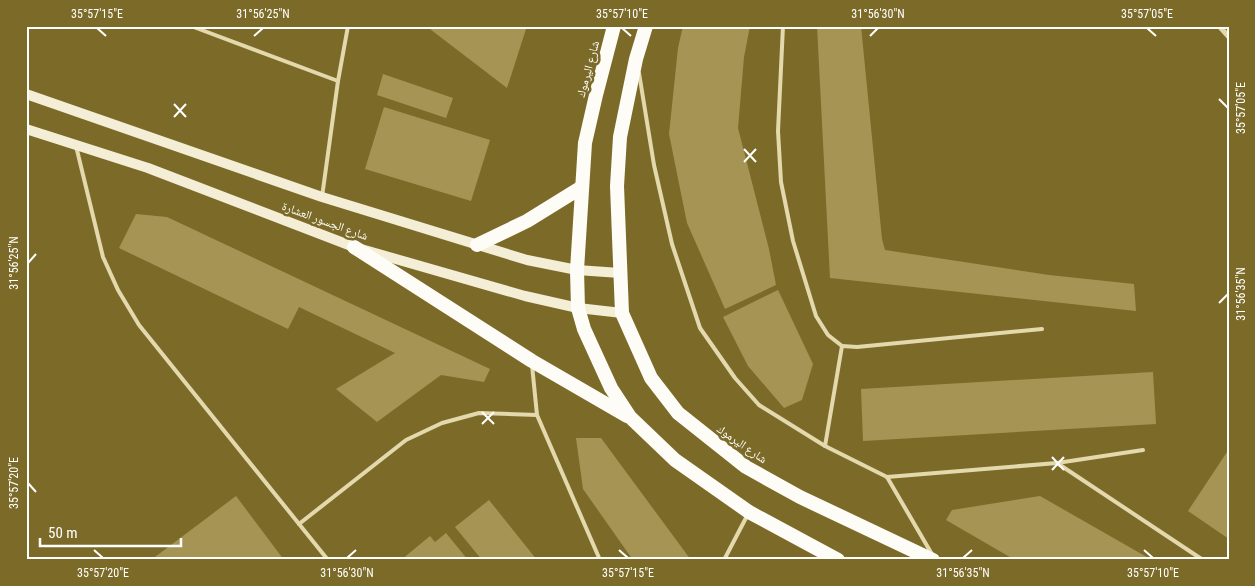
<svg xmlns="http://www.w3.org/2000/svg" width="1255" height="586" font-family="'Roboto Condensed','Noto Naskh Arabic',sans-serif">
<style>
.building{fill:#a69454}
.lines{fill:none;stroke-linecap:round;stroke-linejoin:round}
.service{stroke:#e4d8ad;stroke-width:4}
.minor{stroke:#e4d8ad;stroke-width:5}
.secondary{stroke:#f4eed6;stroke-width:10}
.trunk{stroke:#fefcf6;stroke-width:14}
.ticks{fill:none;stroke:#fff;stroke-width:2}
.labels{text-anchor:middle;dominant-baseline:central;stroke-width:5;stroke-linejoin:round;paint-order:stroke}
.street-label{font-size:12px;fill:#fff;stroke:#7c6b28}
.neatline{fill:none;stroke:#fff;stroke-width:2}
.ticks-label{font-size:12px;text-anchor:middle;fill:#fff}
</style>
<rect width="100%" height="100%" fill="#7c6b28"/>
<!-- building -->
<g class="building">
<path d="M 426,26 L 527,26 L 507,88 Z"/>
<path d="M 683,26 L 750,26 L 744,57 L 738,128 L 769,249 L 776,285 L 725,309 L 687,223 L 669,134 L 678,48 Z"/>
<path d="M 817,26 L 861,26 L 882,239 L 885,250 L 1049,275 L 1134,284 L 1136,311 L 830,278 Z"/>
<path d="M 383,74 L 453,98 L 446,118 L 377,95 Z"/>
<path d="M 384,107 L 490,140 L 471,201 L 365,169 Z"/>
<path d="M 136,214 L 167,217 L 490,369 L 484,382 L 441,375 L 377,422 L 336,389 L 395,353 L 299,307 L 288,329 L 119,248 Z"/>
<path d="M 778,290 L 813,364 L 802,400 L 784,408 L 748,366 L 723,317 Z"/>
<path d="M 1153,372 L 1156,424 L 863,441 L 861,389 Z"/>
<path d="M 576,438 L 601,438 L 691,560 L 633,560 L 583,489 Z"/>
<path d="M 1229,449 L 1229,539 L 1188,511 Z"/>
<path d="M 236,496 L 284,560 L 151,560 Z"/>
<path d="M 1040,496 L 1152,560 L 1015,560 L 946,520 L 952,510 Z"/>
<path d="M 489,500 L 537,560 L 482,560 L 455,527 Z"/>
<path d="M 446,533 L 468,560 L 401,560 L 430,536 L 435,542 Z"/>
</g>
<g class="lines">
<!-- service -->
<g class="service">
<path d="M 191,26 L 338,81"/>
<path d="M 783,26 L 778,131 L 781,182 L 793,241 L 816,316 L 828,335 L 842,346 L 825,446"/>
<path d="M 639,73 L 654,165 L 672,244 L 700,328 L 735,378 L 759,405 L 825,446 L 887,477 L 933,556"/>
<path d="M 76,146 L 103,257 L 118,290 L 139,325 L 328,560"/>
<path d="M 322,197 L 338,81 L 348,26"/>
<path d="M 842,346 L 857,347 L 1042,329"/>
<path d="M 532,365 L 537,415 L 600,560"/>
<path d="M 1057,463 L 1203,560"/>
<path d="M 887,477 L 1057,463 L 1143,450"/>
<path d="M 299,524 L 406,440 L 442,423 L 479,413 L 537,415"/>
<path d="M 724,560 L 748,514"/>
</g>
<!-- minor -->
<path class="minor" d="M 1219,26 L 1229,37"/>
<!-- secondary -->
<g class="secondary">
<path d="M 26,94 L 322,197 L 527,260 L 577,270 L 620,273"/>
<path d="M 26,129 L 148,168 L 354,247 L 525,296 L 578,308 L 622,313"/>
</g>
<!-- trunk -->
<g class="trunk">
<path d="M 614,26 L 596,95 L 585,143 L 577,270 L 578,308 L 584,329 L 611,388 L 630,417 L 675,460 L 749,512 L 838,560"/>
<path d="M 646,26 L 636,59 L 620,137 L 617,186 L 622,313 L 651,378 L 678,413 L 746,467 L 800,497 L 933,560"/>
<path d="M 477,245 L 527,221 L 582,187"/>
<path d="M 354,247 L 532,361 L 627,416"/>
</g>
</g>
<!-- ticks -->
<path class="ticks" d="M 97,28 L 106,36M 622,28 L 631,36M 1147,28 L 1156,36M 254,36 L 263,28M 870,36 L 878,28M 1219,99 L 1228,108M 174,104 L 186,117M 174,117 L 186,104M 744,149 L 756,162M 744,162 L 756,149M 28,263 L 36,254M 1219,303 L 1228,294M 482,412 L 494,424M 482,424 L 494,412M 1052,457 L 1064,470M 1052,470 L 1064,457M 28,483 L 36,492M 94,550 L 103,558M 619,550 L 628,558M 1144,550 L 1153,558M 347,558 L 356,550M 963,558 L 972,550"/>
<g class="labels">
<!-- street labels -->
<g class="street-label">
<text transform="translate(588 69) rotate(-75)">شارع اليرموك</text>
<text transform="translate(325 221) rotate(20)">شارع الجسور العشارة</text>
<text transform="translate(742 444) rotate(35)">شارع اليرموك</text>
</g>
</g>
<!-- border -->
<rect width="1255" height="586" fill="none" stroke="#7c6b28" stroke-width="55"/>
<!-- scale -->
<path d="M40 538v8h141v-8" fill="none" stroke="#ffffff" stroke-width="2.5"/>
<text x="48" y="538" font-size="15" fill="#ffffff" stroke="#7c6b28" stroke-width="4" paint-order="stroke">50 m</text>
<rect x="28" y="28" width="1200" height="530" class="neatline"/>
<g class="ticks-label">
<text x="97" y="18">35°57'15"E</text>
<text x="263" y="18">31°56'25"N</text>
<text x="622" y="18">35°57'10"E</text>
<text x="878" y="18">31°56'30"N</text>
<text x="1147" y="18">35°57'05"E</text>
<text transform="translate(1241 108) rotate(-90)" y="4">35°57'05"E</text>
<text transform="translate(14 263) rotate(-90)" y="4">31°56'25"N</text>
<text transform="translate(1241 294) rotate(-90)" y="4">31°56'35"N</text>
<text transform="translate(14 483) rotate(-90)" y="4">35°57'20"E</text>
<text x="103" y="577">35°57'20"E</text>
<text x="347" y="577">31°56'30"N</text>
<text x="628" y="577">35°57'15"E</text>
<text x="963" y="577">31°56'35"N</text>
<text x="1153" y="577">35°57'10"E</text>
</g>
</svg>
